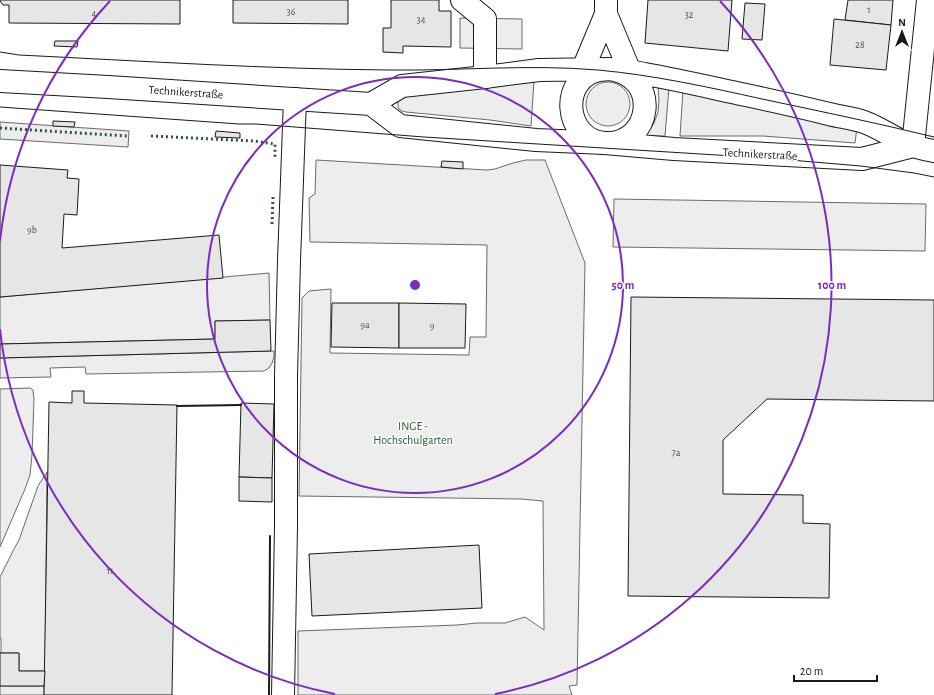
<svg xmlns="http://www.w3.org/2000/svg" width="934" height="695" font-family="'Alegreya Sans',sans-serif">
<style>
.built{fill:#ededed;stroke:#6a6a6a}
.building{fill:#e6e6e6;stroke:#1a1a1a}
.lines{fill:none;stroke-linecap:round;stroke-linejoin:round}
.minor-casing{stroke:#1a1a1a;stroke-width:24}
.minor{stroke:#fff;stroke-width:22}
.tram{stroke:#1a1a1a;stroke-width:1}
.hedge{stroke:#2b5a34;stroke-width:3;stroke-dasharray:2 3;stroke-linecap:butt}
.wall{stroke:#1a1a1a;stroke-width:2}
.ring{fill:none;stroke:#7b2cbf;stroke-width:2}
.labels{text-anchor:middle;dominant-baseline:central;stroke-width:3;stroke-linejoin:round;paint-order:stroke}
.number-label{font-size:10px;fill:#4d4d4d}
.street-label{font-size:12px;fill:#1a1a1a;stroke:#fff}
.park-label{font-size:12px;fill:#2b5a34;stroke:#fff}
.centre{fill:#7b2cbf;stroke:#fff;stroke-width:2}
.ring-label{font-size:12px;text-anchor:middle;font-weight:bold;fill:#7b2cbf;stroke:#fff;stroke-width:3;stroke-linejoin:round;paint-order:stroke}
</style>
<rect width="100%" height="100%" fill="#fff"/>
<!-- built -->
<g class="built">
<path d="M 460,18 L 522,19 L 522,49 L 460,48 Z"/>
<path d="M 534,81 L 531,126 L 490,120 L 406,112 L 402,111 L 399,109 L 398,107 L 398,100 L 406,95 L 475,89 Z"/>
<circle cx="608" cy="104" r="22"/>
<path d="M 658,86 L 669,87 L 665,136 L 645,136 L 648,133 L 654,123 L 658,112 L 659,100 Z"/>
<path d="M 683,90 L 857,127 L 855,143 L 763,136 L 680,136 Z"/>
<path d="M 0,122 L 129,131 L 128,147 L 0,139 Z"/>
<path d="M 316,160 L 487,170 L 495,169 L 513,163 L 526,160 L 545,160 L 585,263 L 577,685 L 569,686 L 572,695 L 298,695 L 298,631 L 457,625 L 477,623 L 505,623 L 525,617 L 544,630 L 543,501 L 521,499 L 299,496 L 302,298 L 309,291 L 331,289 L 330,353 L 469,355 L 470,337 L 486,337 L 487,245 L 310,242 L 309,198 L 315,194 Z"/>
<path d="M 614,199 L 926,204 L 925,251 L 613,247 Z"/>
<path d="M 269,273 L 270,320 L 215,321 L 215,339 L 0,344 L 0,297 Z"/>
<path d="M 274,351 L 274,357 L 272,363 L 269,368 L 264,371 L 86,374 L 85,367 L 50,368 L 51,377 L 0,378 L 0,358 Z"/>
<path d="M 30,388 L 33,390 L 34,399 L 32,455 L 30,475 L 25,489 L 0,547 L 0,389 Z"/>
<path d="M 47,472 L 45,671 L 19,671 L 19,653 L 1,653 L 1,638 L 0,638 L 0,577 L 14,549 L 19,540 L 38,486 Z"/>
<rect x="0" y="686" width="44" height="9"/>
</g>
<!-- building -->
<g class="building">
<path d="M 0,0 L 180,0 L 180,24 L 9,23 L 9,5 L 3,5 L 0,1 Z"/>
<path d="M 233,0 L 348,0 L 348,24 L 233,23 Z"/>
<path d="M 391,0 L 439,0 L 439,11 L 451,11 L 451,47 L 403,46 L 403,53 L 383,52 L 383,28 L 391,28 Z"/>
<path d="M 648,0 L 732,0 L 728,51 L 645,43 Z"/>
<path d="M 848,0 L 893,0 L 891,25 L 845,20 Z"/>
<path d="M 745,3 L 765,4 L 762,40 L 742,39 Z"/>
<path d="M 834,19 L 891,25 L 886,70 L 830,65 Z"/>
<path d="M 55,41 L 78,41 L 77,47 L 54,46 Z"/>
<path d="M 53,121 L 75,122 L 74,127 L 53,126 Z"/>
<path d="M 216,131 L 240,133 L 240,138 L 215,137 Z"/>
<path d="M 442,161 L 463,162 L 463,169 L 441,167 Z"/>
<path d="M 0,165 L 68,170 L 67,178 L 79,179 L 77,215 L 64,214 L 62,248 L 219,235 L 223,278 L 0,297 Z"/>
<path d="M 631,297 L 934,300 L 934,401 L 767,399 L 723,440 L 723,494 L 803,495 L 803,523 L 830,524 L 829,598 L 628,596 Z"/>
<path d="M 332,303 L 399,303 L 399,348 L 331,347 Z"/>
<path d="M 399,303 L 466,304 L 465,348 L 399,348 Z"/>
<path d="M 270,320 L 271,351 L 0,358 L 0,344 L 215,339 L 215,321 Z"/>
<path d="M 72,391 L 84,391 L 84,403 L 177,405 L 172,695 L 44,695 L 49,402 L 72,403 Z"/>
<path d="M 241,403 L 274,404 L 272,478 L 239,477 Z"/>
<path d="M 239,477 L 272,478 L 272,502 L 239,501 Z"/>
<path d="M 479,545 L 482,608 L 312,616 L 309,554 Z"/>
<path d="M 0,653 L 19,653 L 19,671 L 45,671 L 44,686 L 0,686 Z"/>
</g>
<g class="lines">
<defs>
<g id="minor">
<path d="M 462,0 L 485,19 L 485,77"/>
<path d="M 606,14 L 633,79"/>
<path d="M 0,81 L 108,87 L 371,104 L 400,126 L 536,140 L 605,143 L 674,149 L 862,159 L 913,146"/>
<path d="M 578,81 L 606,14 L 606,0"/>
<path d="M 371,104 L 402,86 L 485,77 L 539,70 L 609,69 C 662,75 652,146 605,143 C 563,140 559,77 600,70 C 613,67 633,72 645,74 C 679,80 713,88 746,95 C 774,101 801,107 829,114 C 841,117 853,118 864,122 C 881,128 896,140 913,146 C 920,148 927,150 934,151"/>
<path d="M 913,146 L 928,0"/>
<path d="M 283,695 L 286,526 L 286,376 L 289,261 L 295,99"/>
</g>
</defs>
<!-- minor casing -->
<use href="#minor" class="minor-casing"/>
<!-- minor -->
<use href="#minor" class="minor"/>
<!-- tram -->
<g class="tram">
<path d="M 0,52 L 19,55 C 142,61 266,69 389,70 C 459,71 528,64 598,70 C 653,75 708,87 762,99 C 819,111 877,123 934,137"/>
<path d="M 0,107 L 239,124 L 256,124 L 424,137 L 766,158 L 861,166 L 914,173 L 934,177"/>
</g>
<!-- hedge -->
<g class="hedge">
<path d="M 0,128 L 127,136"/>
<path d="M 151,136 L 254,141 L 275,144 L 275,159"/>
<path d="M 272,224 L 273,197"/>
</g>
<!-- wall -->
<g class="wall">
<path d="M 177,406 L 241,405"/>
<path d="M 269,695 L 270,536"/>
</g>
</g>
<!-- distance rings -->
<g class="ring">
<circle cx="415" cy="285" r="208"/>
<path d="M335 694A417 417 0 0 1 0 329M0 241A417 417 0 0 1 110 1M720 1A417 417 0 0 1 495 694"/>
</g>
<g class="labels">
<!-- number labels -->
<g class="number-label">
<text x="869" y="10">1</text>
<text x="291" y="12">36</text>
<text x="94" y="14">4</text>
<text x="689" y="15">32</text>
<text x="421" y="20">34</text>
<text x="860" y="45">28</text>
<text x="32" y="230">9b</text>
<text x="365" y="325">9a</text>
<text x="432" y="326">9</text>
<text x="676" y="453">7a</text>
<text x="110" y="571">11</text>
</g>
<!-- street labels -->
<g class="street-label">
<text transform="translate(186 92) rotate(4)">Technikerstraße</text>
<text transform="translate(760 154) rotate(3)">Technikerstraße</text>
</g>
<!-- park labels -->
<g class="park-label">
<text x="413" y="426">INGE -<tspan x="413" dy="14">Hochschulgarten</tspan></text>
</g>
</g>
<circle cx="415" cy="285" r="6" class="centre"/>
<g class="ring-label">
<text x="623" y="289">50 m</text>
<text x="832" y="289">100 m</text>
</g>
<!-- north arrow -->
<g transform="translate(902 32)" stroke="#ffffff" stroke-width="3" paint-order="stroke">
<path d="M0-3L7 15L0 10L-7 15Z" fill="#1a1a1a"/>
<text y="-6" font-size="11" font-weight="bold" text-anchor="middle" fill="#1a1a1a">N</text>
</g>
<!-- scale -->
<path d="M794 675v6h83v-6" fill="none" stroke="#1a1a1a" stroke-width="2"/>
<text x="800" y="675" font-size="12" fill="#1a1a1a" stroke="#ffffff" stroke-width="3" paint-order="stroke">20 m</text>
</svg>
